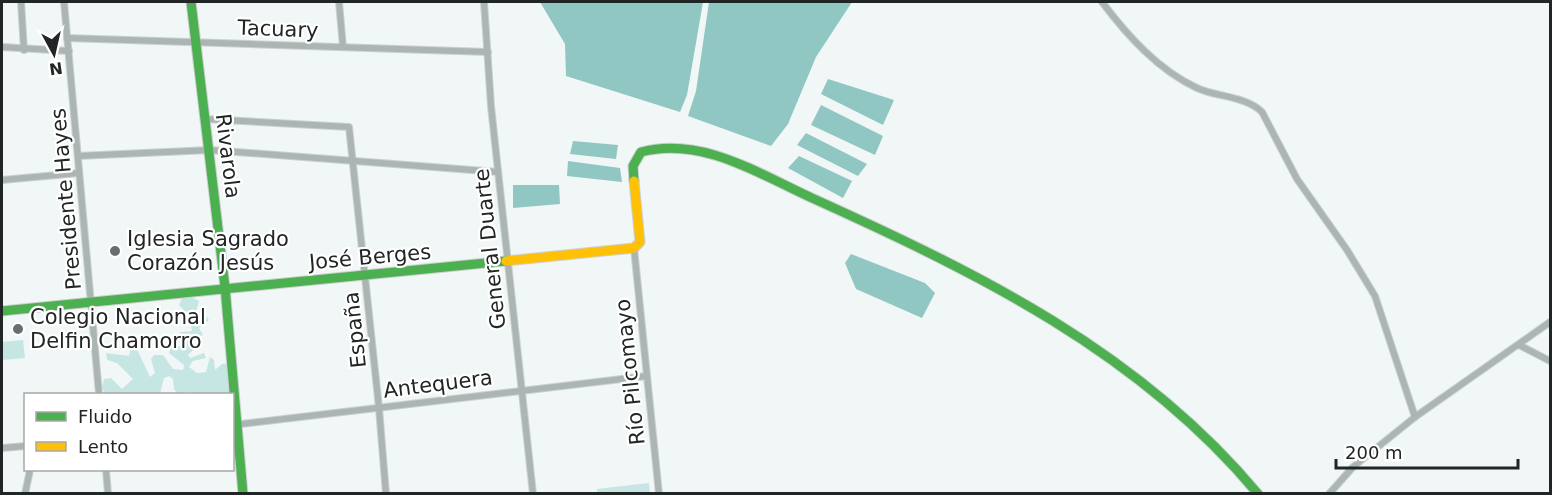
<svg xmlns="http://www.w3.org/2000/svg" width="1552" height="495" font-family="'DejaVu Sans',sans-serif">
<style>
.green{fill:#c6e6e3}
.water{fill:#90c7c2}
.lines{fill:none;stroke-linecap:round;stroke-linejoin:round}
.street-casing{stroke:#cdd0d0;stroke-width:8}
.fast-casing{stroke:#cdd0d0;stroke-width:11}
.slow-casing{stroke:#cdd0d0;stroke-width:11}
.street{stroke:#abb5b4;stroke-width:6}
.fast{stroke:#4caf50;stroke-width:9}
.slow{stroke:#ffc107;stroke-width:9}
.poi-dot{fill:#6a6e6e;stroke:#fff;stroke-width:2}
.labels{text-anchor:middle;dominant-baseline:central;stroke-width:4.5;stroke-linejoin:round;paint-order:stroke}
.street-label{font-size:21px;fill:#222525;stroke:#fff}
.poi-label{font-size:21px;fill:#222525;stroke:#fff;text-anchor:start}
</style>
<rect width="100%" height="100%" fill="#f1f7f6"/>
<!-- green -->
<g class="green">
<path d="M 191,297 L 199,301 L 195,315 L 206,316 L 209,320 L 199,328 L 203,335 L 192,340 L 194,349 L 188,355 L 190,358 L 204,353 L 206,358 L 193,361 L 189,367 L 197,373 L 206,372 L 210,357 L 214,360 L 215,370 L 222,364 L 229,363 L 232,394 L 192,394 L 188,392 L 178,394 L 174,389 L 173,379 L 169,376 L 164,378 L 160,394 L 105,394 L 102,387 L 104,379 L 111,378 L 122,389 L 133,379 L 117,363 L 107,360 L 106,353 L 129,356 L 131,347 L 135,345 L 150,377 L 155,373 L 151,359 L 154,355 L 163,355 L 173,369 L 183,370 L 184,365 L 169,353 L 171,348 L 182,345 L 180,332 L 192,331 L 189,315 L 179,305 L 182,298 Z"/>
<path d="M 23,340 L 25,358 L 2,360 L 2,342 Z"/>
<path d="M 649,483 L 650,493 L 597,493 L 597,489 Z"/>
</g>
<!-- water -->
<g class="water">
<path d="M 540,2 L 703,2 L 687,95 L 680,112 L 566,76 L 565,44 Z"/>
<path d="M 709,2 L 852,2 L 816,57 L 788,124 L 771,146 L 688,116 L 696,91 Z"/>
<path d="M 828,79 L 894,100 L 883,125 L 821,94 Z"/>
<path d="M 821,105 L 883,136 L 875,155 L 811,125 Z"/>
<path d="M 806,133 L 867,164 L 858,176 L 797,145 Z"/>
<path d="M 573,141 L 618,145 L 616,159 L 570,154 Z"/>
<path d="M 799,156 L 852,181 L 843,198 L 788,168 Z"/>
<path d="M 568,161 L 620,168 L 622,182 L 567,176 Z"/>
<path d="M 513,185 L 559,185 L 560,204 L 513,208 Z"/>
<path d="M 851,254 L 925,283 L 935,293 L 922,318 L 856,289 L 845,263 Z"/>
</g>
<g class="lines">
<defs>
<g id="street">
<path d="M 21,2 L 24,50"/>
<path d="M 64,2 L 99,394"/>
<path d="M 339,2 L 343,47"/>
<path d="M 484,2 L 491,106 L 533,494"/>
<path d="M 1102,2 C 1127,35 1158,70 1197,88 C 1216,97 1246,96 1262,112 L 1297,179 L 1347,250 L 1375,296 L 1415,417"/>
<path d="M 67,38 L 488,52"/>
<path d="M 2,47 L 69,51"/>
<path d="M 206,119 L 349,127 L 379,408 L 386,494"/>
<path d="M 78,156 L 210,150 L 498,172"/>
<path d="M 2,180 L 79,173"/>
<path d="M 634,248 L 659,494"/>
<path d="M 1519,345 L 1550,361"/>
<path d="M 233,425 L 647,376"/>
<path d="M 2,448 L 26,446"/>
<path d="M 106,470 L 108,494"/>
<path d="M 25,494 L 30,470"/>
<path d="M 1329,494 L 1353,467 L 1415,417 L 1550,322"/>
</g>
<g id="fast">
<path d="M 191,2 L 225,287 L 243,494"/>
<path d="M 634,181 L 633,166 L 641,152 C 702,136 759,174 812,198 C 978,273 1140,352 1258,494"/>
<path d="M 2,311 L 506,261"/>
</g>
<path id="slow" d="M 506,261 L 634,248 L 640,242 L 634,181"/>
</defs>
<!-- street casing -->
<use href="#street" class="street-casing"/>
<!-- fast casing -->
<use href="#fast" class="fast-casing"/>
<!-- slow casing -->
<use href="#slow" class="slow-casing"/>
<!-- street -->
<use href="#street" class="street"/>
<!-- fast -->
<use href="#fast" class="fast"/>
<!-- slow -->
<use href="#slow" class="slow"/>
</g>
<!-- markers -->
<g class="poi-dot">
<circle cx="115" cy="251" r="6"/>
<circle cx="18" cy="329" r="6"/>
</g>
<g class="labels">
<!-- street labels -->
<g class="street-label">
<text transform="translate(278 29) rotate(2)">Tacuary</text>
<text transform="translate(228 156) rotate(83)">Rivarola</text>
<text transform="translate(66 199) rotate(-95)">Presidente Hayes</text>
<text transform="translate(490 249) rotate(-96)">General Duarte</text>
<text transform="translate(370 257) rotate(-5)">José Berges</text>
<text transform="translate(355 330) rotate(-96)">España</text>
<text transform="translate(630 372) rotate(-96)">Río Pilcomayo</text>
<text transform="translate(438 384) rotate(-7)">Antequera</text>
</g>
<!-- poi labels -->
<g class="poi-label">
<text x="127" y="239">Iglesia Sagrado<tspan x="127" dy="24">Corazón Jesús</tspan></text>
<text x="30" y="317">Colegio Nacional<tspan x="30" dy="24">Delfin Chamorro</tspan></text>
</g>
</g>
<!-- border -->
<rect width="1552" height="495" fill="none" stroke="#222525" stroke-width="6"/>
<!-- legend -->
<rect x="24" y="393" width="210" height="78" fill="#ffffff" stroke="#a7a8a8" stroke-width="1.5"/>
<rect x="36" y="412" width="30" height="9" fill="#4caf50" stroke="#a7a8a8" stroke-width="1.5"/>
<text x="78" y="423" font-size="18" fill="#222525">Fluido</text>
<rect x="36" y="442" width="30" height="9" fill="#ffc107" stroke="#a7a8a8" stroke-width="1.5"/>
<text x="78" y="453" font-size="18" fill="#222525">Lento</text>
<!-- north arrow -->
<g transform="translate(54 54) rotate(172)" stroke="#ffffff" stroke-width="4.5" paint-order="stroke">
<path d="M0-4.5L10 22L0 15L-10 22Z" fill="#222525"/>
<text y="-9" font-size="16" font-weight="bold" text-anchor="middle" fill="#222525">N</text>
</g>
<!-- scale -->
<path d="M1336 459v9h182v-9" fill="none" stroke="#222525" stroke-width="3"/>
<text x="1345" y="459" font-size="18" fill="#222525" stroke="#ffffff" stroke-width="4.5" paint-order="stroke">200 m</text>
</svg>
